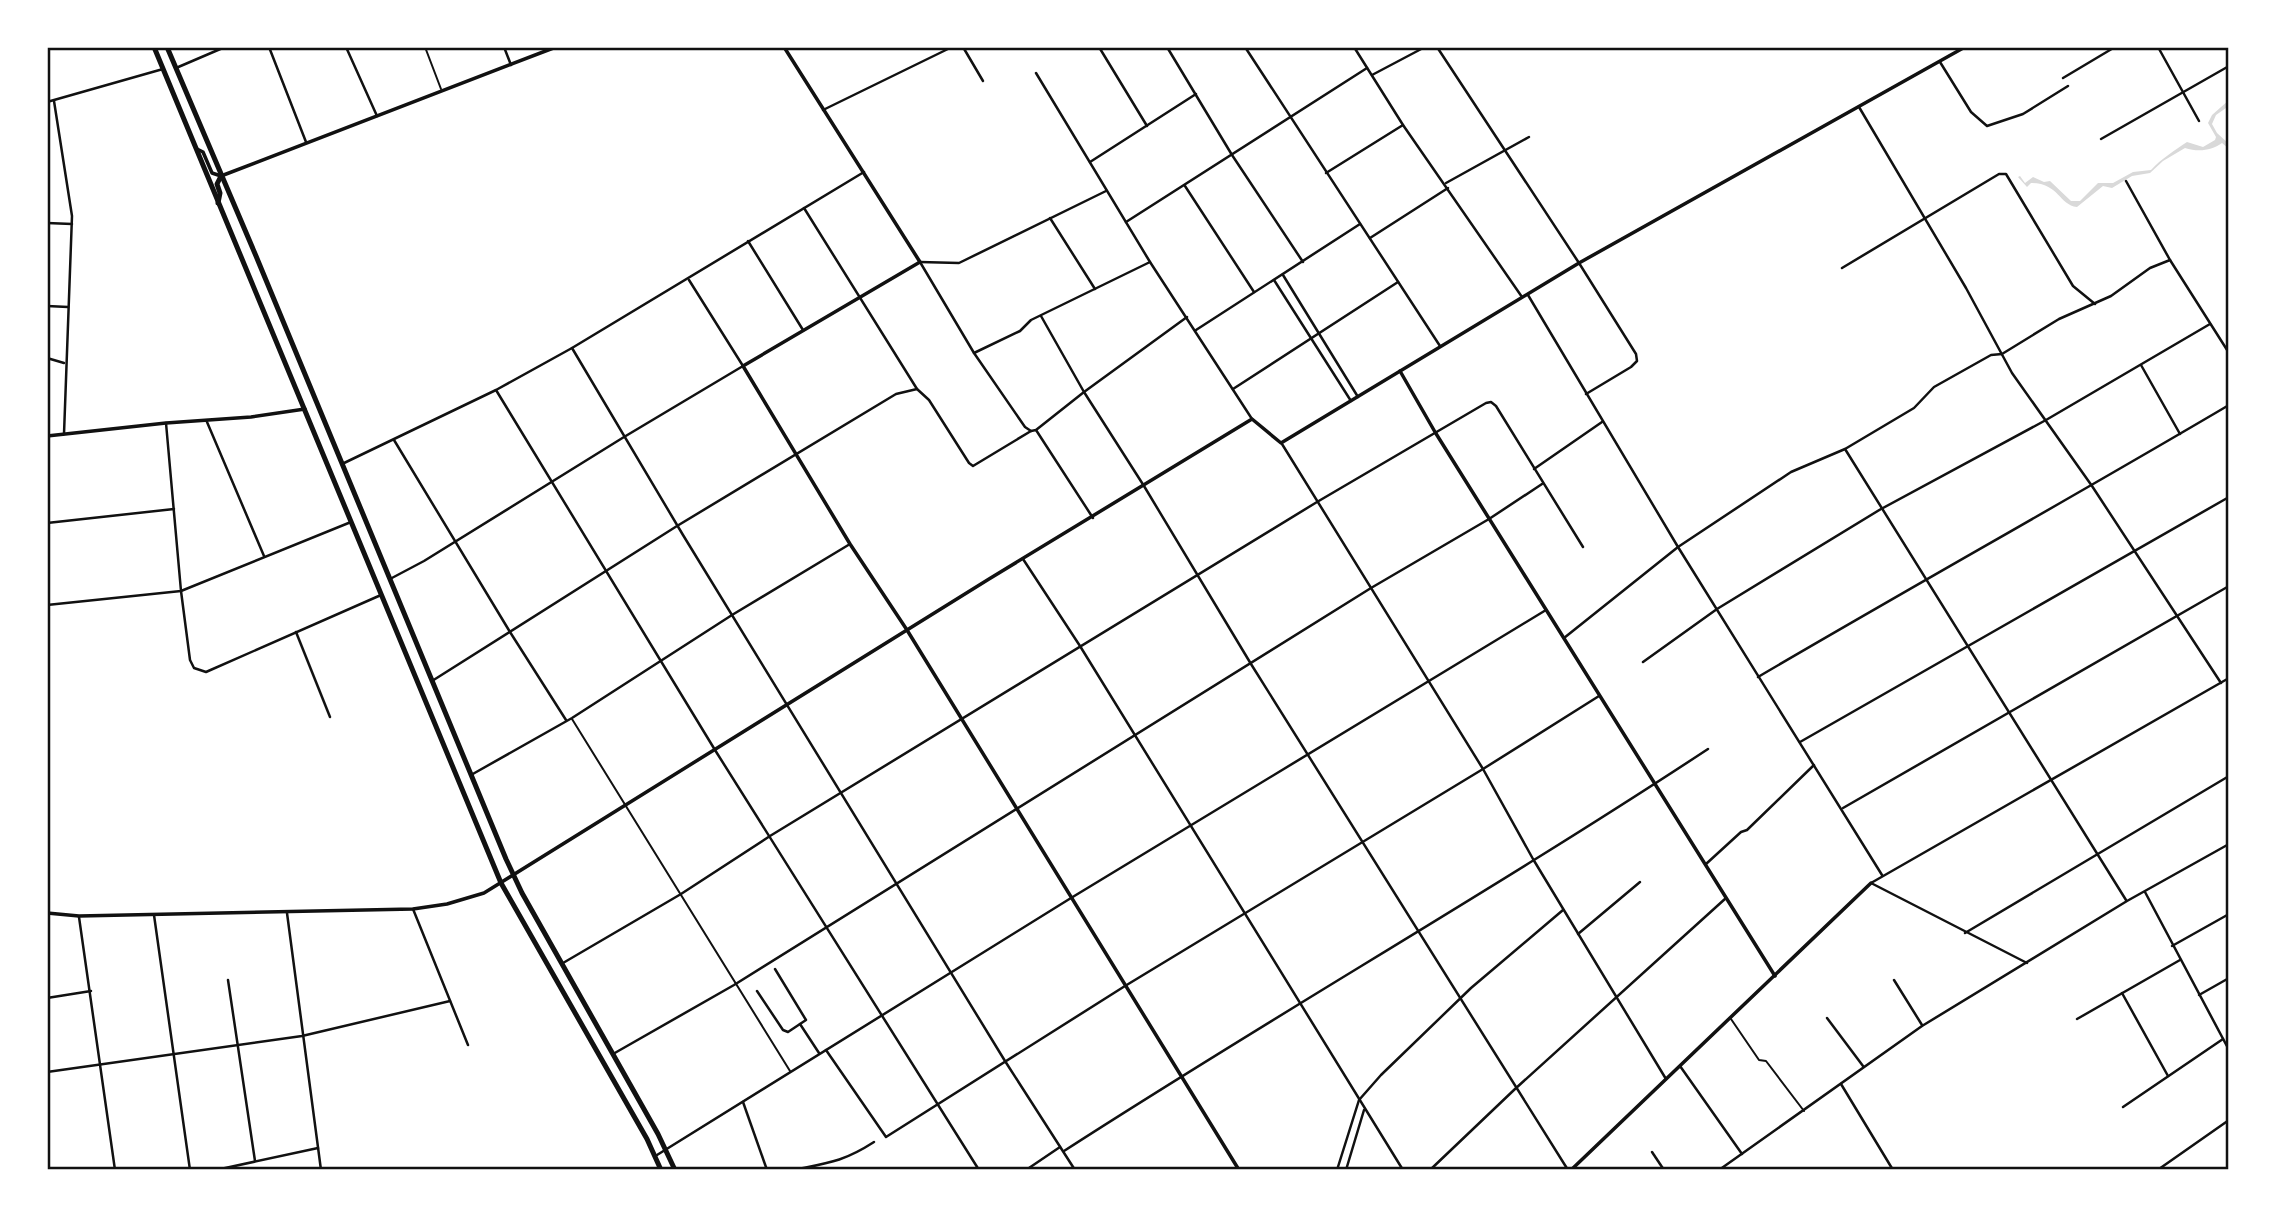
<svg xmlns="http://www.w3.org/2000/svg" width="2276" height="1217" font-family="Figtree,sans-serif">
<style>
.water{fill:#d9d9d9}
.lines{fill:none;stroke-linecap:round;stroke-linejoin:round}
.service{stroke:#111;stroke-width:2}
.minor{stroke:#111;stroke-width:2.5}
.tertiary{stroke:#111;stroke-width:3.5}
.trunk{stroke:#111;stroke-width:5}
.neatline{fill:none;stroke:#111;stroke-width:2.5}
</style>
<rect width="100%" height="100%" fill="#fff"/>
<!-- water -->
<path class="water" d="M 2229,100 L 2226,108 L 2216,115 L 2212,124 L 2217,133 L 2229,144 L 2229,149 L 2222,143 C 2211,151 2198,152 2185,148 L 2163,161 L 2150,173 L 2132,176 L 2112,188 L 2103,186 L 2077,207 C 2059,205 2059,183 2031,183 L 2027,187 L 2018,177 L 2020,176 L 2025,183 L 2033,177 L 2044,182 L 2050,181 L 2071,201 L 2080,201 L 2098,183 L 2113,183 L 2133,172 L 2151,170 C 2161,159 2175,150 2187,142 L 2203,147 L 2215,140 L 2216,137 L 2208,123 L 2212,115 Z"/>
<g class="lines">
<!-- service -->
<g class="service">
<path d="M 425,47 L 441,89"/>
<path d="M 572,719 L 790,1071"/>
<path d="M 1731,1019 L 1759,1060 L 1766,1061 L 1804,1111"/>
</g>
<!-- minor -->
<g class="minor">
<path d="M 269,47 L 306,142"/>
<path d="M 346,47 L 377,116"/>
<path d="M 504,47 L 511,65"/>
<path d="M 963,47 L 983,81"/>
<path d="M 1099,47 L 1147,126"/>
<path d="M 1167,47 L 1232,155 L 1303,262"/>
<path d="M 1245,47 L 1440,346"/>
<path d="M 1354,47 L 1403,125 L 1522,297"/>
<path d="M 1437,47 L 1579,263 L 1636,354 L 1637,361 L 1631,367 L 1586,394"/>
<path d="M 2158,47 L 2199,121"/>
<path d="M 1940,62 L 1971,112 L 1987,126 L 2023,114 L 2068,86"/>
<path d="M 176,68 L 225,47"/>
<path d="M 1036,73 L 1150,262 L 1252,419"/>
<path d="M 1372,75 L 1425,47"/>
<path d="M 2063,78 L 2115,47"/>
<path d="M 54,101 L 72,216 L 64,434"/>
<path d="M 47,102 L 163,69"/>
<path d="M 1859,107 L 1966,288 L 2012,373 L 2092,486 L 2221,683"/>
<path d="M 823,110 L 952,47"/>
<path d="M 2101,139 L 2229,66"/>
<path d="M 1090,162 L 1196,94"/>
<path d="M 1326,173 L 1403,125"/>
<path d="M 2126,181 L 2170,260 L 2229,353"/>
<path d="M 1446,183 L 1529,137"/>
<path d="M 1185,186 L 1254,292"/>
<path d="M 804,208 L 917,389 L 929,400 L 969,463 L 973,466 L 1031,431 L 1036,430 L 1084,392 L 1187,317"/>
<path d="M 1050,218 L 1095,289"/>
<path d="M 1126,222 L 1367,68"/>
<path d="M 47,223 L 72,224"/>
<path d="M 1370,238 L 1448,188"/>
<path d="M 748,241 L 803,330"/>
<path d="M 920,262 L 959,263 L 1106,191"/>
<path d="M 920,262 L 974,353 L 1025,427 L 1031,431"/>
<path d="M 1842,268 L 1999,174 L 2006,174 L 2073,286 L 2095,304"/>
<path d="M 1283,275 L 1358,397"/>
<path d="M 1274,280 L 1351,401"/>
<path d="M 1528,295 L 1678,547 L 1882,875"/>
<path d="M 47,306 L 68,307"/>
<path d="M 1041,316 L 1084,392 L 1144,486 L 1251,664 L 1568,1170"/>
<path d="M 1196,330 L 1360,224"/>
<path d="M 572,348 L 683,535 L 1005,1061 L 1075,1170"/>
<path d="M 974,353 L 1020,331 L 1031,320 L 1150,262"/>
<path d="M 47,358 L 64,363"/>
<path d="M 2141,365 L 2180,434"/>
<path d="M 1233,389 L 1398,282"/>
<path d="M 496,390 L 715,750 L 979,1170"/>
<path d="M 207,422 L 264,556"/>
<path d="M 166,423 L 181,591 L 190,660 L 194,668 L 206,672 L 381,595"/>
<path d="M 1036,430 L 1093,518"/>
<path d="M 394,440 L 510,632 L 566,720"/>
<path d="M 1282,444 L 1483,769 L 1533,859 L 1666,1079"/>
<path d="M 1845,449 L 2126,900"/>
<path d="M 342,464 L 496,390 L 572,348 L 864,172"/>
<path d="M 1534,469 L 1602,422"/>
<path d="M 47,523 L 174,509"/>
<path d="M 1023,559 L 1080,646 L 1403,1170"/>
<path d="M 390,579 L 424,561 L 624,437 L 743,366 L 689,280"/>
<path d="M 47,605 L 181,591 L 351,522"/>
<path d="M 296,632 L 330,717"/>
<path d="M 1564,638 L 1678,547 L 1791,472 L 1845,449 L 1914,408 L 1934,387 L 1991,355 L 2002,354 L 2059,319 L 2111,296 L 2150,268 L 2170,260"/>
<path d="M 1643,662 L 1717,609 L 1881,509 L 2046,420 L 2210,324"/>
<path d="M 1758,677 C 1915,585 2073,497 2229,405"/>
<path d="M 432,681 L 677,526 L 896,394 L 917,389"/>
<path d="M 1800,742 L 2229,497"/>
<path d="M 471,775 L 572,718 L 732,615 L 850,544"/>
<path d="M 1843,808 L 2229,586"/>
<path d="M 1706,864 L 1741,832 L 1747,830 L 1814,765"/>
<path d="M 2145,892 L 2229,1050"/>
<path d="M 413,909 L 468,1045"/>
<path d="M 287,913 L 321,1170"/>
<path d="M 154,915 L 190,1170"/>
<path d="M 79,917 L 115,1170"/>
<path d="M 1965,933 L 2229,776"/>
<path d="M 1578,934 L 1640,882"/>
<path d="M 2172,946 L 2229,914"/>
<path d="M 563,963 L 681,894 L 770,836 L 1317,502 L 1486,403 L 1491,402 L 1496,406 L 1583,547"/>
<path d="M 2027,963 L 1871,883 L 2229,678"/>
<path d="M 228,980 L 255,1161"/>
<path d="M 1894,980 L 1922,1025"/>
<path d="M 757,991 L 783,1030 L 788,1032 L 806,1020 L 775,969"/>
<path d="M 2122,993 L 2168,1076"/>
<path d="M 2199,995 L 2229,978"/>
<path d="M 47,998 L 91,991"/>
<path d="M 1827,1018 L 1863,1066"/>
<path d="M 2077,1019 L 2180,960"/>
<path d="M 800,1024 L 819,1053"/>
<path d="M 826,1050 L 886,1137 L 1125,986 L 1483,769 L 1599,696"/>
<path d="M 613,1054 L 734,985 L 1371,588 L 1489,519 L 1542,484"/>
<path d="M 1680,1066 L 1742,1154"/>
<path d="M 47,1072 L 302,1036 L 450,1001"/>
<path d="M 1841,1084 L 1893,1170"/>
<path d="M 743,1102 L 767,1170"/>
<path d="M 2123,1107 L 2223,1039"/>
<path d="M 1064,1151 C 1276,1014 1497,888 1708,749"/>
<path d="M 1652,1152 L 1664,1170"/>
<path d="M 657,1155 L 1071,898 L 1546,610"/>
<path d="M 2159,1169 L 2229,1120"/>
<path d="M 216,1170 L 318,1148"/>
<path d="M 793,1170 C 828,1163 843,1162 874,1142"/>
<path d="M 1026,1170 L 1060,1147"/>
<path d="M 1337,1170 L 1359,1100 L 1381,1075 L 1471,988 L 1563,910"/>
<path d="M 1346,1170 L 1364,1110"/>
<path d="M 1430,1170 L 1515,1089 L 1726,898"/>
<path d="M 1719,1170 L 1922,1026 L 2127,901 L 2229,844"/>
</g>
<!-- tertiary -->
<g class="tertiary">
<path d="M 784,47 L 920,262 L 743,366 L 850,544 L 907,630 L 1239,1170"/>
<path d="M 197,149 L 203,152 L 212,173 L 221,176 L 556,47"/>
<path d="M 1400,371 L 1435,432 L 1775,976"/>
<path d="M 47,436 L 166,423 L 251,417 L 305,409"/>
<path d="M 47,913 L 79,916 L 413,909 L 447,904 L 484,893 L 989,579 L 1252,419 L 1281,443 L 1579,263 L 1965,47"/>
<path d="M 1571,1170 L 1871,883"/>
</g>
<!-- trunk -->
<g class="trunk">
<path d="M 154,47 L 501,883 L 647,1139 L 661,1170"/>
<path d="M 167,47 L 256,256 L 506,859 L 522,893 L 658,1134 L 675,1170"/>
<path d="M 218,203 L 220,193 L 217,184 L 221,176"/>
</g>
</g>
<!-- border -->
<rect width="2276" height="1217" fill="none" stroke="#ffffff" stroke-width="98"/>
<rect x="49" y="49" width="2178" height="1119" class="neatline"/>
</svg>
